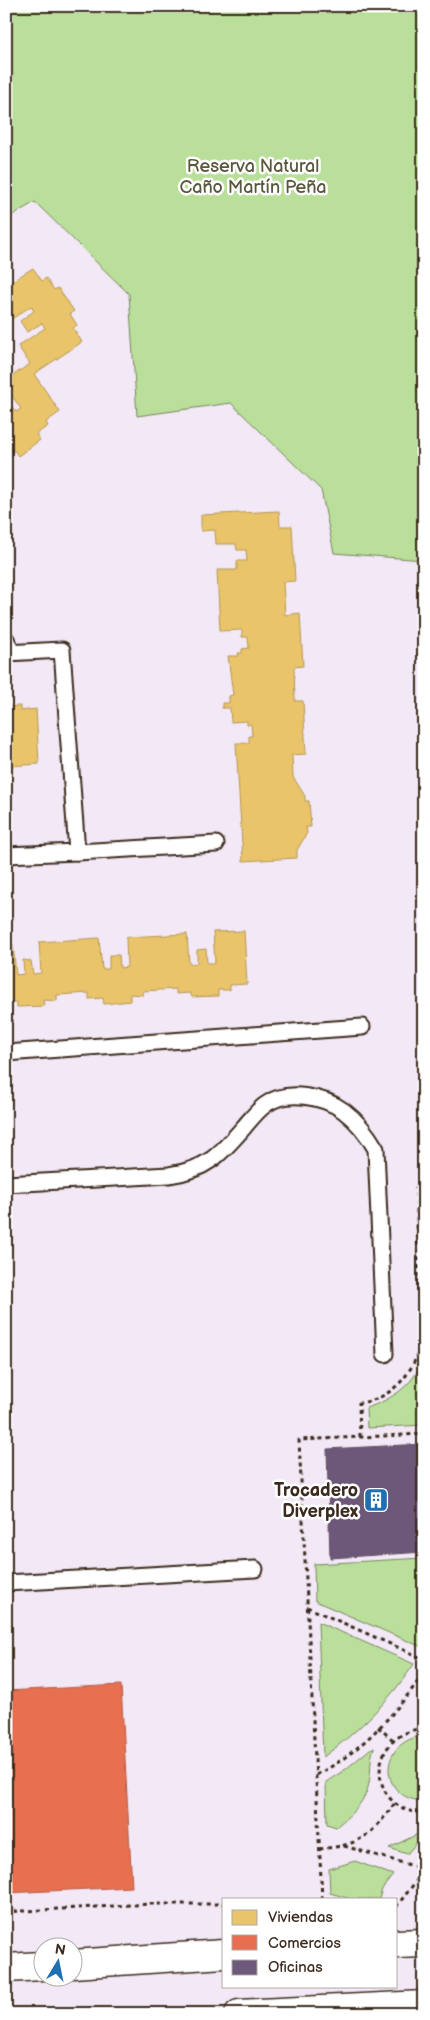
<svg xmlns="http://www.w3.org/2000/svg" width="430" height="2020" font-family="'Balsamiq Sans',sans-serif">
<style>
.green{fill:#b9df9b;stroke:#7a845c}
.homes{fill:#e9c46a;stroke:#b59653}
.shops{fill:#e76f51;stroke:#b35a42}
.offices{fill:#6d597a;stroke:#5e4b5e}
.lines{fill:none;stroke-linecap:round;stroke-linejoin:round}
.lane-casing{stroke:#3b2a1e;stroke-width:19}
.street-casing{stroke:#3b2a1e;stroke-width:31}
.path{stroke:#3b2a1e;stroke-width:3;stroke-dasharray:4 4;stroke-linecap:butt}
.lane{stroke:#fff;stroke-width:15}
.street{stroke:#fff;stroke-width:28}
.labels{text-anchor:middle;dominant-baseline:central;stroke-width:5;stroke-linejoin:round;paint-order:stroke}
.park-label{font-size:18px;fill:#5a573d;stroke:#fff}
.poi-label{font-size:18px;font-weight:bold;fill:#3b2a1e;stroke:#fff;text-anchor:end}
</style>
<rect width="100%" height="100%" fill="#f2e8f6"/>
<filter id="ink" filterUnits="userSpaceOnUse"><feTurbulence type="fractalNoise" baseFrequency=".02" numOctaves="2"/><feDisplacementMap in="SourceGraphic" scale="10" xChannelSelector="R" yChannelSelector="G"/><feConvolveMatrix kernelMatrix="1 2 1 2 8 2 1 2 1" color-interpolation-filters="sRGB"/></filter>
<g filter="url(#ink)">
<!-- green -->
<g class="green">
<path d="M 6,6 L 424,6 L 424,560 L 334,553 L 321,490 L 231,403 L 137,416 L 129,294 L 35,202 L 6,219 Z"/>
<path d="M 424,1355 L 424,1425 L 367,1428 L 366,1408 C 392,1400 417,1383 424,1355 Z"/>
<path d="M 424,1558 L 424,1648 L 315,1601 L 314,1564 Z"/>
<path d="M 318,1622 L 414,1664 C 390,1700 358,1732 323,1757 Z"/>
<path d="M 416,1737 L 424,1737 L 424,1801 C 382,1800 376,1749 416,1737 Z"/>
<path d="M 374,1748 C 370,1758 371,1766 370,1776 C 368,1800 354,1812 336,1827 L 327,1824 L 326,1782 L 346,1769 L 370,1749 Z"/>
<path d="M 424,1831 L 424,1834 L 407,1854 L 389,1848 Z"/>
<path d="M 355,1861 L 393,1875 L 382,1889 L 379,1899 L 351,1899 L 330,1893 L 329,1869 Z"/>
</g>
<!-- homes -->
<g class="homes">
<path d="M 33,268 L 42,281 L 46,278 L 54,290 L 58,288 L 74,311 L 70,314 L 77,325 L 73,328 L 82,342 L 34,374 L 60,412 L 46,422 L 48,426 L 36,434 L 40,440 L 18,456 L 14,450 L 6,455 L 6,399 L 16,412 L 21,409 L 6,387 L 6,380 L 30,364 L 18,346 L 45,328 L 42,323 L 27,332 L 20,321 L 34,311 L 31,306 L 6,323 L 6,285 Z"/>
<path d="M 279,511 L 280,526 L 292,526 L 295,581 L 283,582 L 285,615 L 300,613 L 303,666 L 294,667 L 295,701 L 303,701 L 306,754 L 292,755 L 293,777 L 305,796 L 305,801 L 309,801 L 311,827 L 306,827 L 307,833 L 297,850 L 297,858 L 243,861 L 236,743 L 249,743 L 249,736 L 252,736 L 251,724 L 247,725 L 247,721 L 231,722 L 230,708 L 222,708 L 222,703 L 229,703 L 229,696 L 233,695 L 228,656 L 239,656 L 238,653 L 242,653 L 242,649 L 249,648 L 248,637 L 242,637 L 242,630 L 220,631 L 217,570 L 237,570 L 237,561 L 247,561 L 246,550 L 237,550 L 236,544 L 216,544 L 215,530 L 201,531 L 201,515 Z"/>
<path d="M 20,706 L 20,711 L 36,709 L 39,764 L 9,766 L 6,707 Z"/>
<path d="M 244,931 L 247,984 L 230,985 L 230,990 L 218,990 L 218,996 L 192,997 L 190,993 L 176,994 L 176,989 L 143,991 L 143,995 L 130,994 L 130,1001 L 104,1004 L 103,998 L 89,999 L 89,993 L 57,995 L 57,1001 L 43,1000 L 44,1006 L 17,1007 L 17,1002 L 6,1003 L 6,944 L 13,944 L 16,975 L 24,974 L 23,960 L 31,961 L 33,974 L 41,973 L 39,942 L 99,938 L 102,969 L 109,969 L 109,955 L 119,955 L 120,968 L 127,967 L 126,937 L 187,934 L 189,964 L 197,963 L 197,950 L 206,949 L 207,963 L 215,963 L 213,932 Z"/>
</g>
<!-- shops -->
<path class="shops" d="M 121,1685 L 132,1887 L 6,1893 L 6,1691 Z"/>
<!-- offices -->
<path class="offices" d="M 424,1444 L 424,1552 L 330,1558 L 327,1449 Z"/>
<g class="lines">
<defs>
<g id="lane">
<path d="M 6,639 L 12,653"/>
<path d="M 6,653 L 62,650 L 77,852 L 6,855"/>
<path d="M 77,852 L 216,844"/>
<path d="M 6,1053 L 362,1027"/>
<path d="M 6,1184 L 169,1175 C 206,1170 220,1155 244,1127 C 250,1120 257,1111 265,1105 C 286,1089 324,1096 344,1111 C 357,1121 368,1135 376,1149 L 385,1354"/>
<path d="M 6,1583 L 255,1569"/>
</g>
<g id="street">
<path d="M 396,1944 L 424,1943"/>
<path d="M 72,1964 L 224,1954"/>
<path d="M 6,1968 L 42,1966"/>
<path d="M 239,2014 L 424,2005"/>
</g>
</defs>
<!-- lane casing -->
<use href="#lane" class="lane-casing"/>
<!-- street casing -->
<use href="#street" class="street-casing"/>
<!-- path -->
<g class="path">
<path d="M 360,1437 L 359,1403 C 392,1399 412,1375 421,1344 L 416,1188 L 424,1185"/>
<path d="M 307,1607 L 424,1659"/>
<path d="M 378,1727 L 393,1740"/>
<path d="M 424,1728 C 363,1735 368,1812 424,1813"/>
<path d="M 316,1775 C 360,1753 396,1713 424,1673"/>
<path d="M 344,1846 L 424,1869"/>
<path d="M 319,1849 C 361,1845 371,1836 395,1803"/>
<path d="M 322,1899 L 299,1440 L 424,1434"/>
<path d="M 396,1907 L 424,1871"/>
<path d="M 6,1912 L 150,1904 L 224,1904"/>
</g>
<!-- lane -->
<use href="#lane" class="lane"/>
<!-- street -->
<use href="#street" class="street"/>
</g>
</g>
<!-- icons -->
<defs>
<symbol id="building-square" viewBox="-11 -11 22 22"><rect x="-9" y="-9" width="18" height="18" rx="4" fill="#1f6fb2" stroke="#fff"/><path d="M-4-6H4V6H1V3H-1V6H-4ZM-2.5-4.3h1.7v1.8h-1.7ZM.8-4.3h1.7v1.8H.8ZM-2.5-1h1.7V.8h-1.7ZM.8-1h1.7V.8H.8Z" fill="#fff"/></symbol>
</defs>
<g fill-rule="evenodd">
<use href="#building-square" x="362" y="1486" width="28" height="28"/>
</g>
<g class="labels">
<!-- park labels -->
<g class="park-label">
<text x="253" y="166">Reserva Natural<tspan x="253" dy="21">Caño Martín Peña</tspan></text>
</g>
<!-- poi labels -->
<g class="poi-label">
<text x="358" y="1490">Trocadero<tspan x="358" dy="21">Diverplex</tspan></text>
</g>
</g>
<!-- margin -->
<rect width="430" height="2020" fill="none" stroke="#fff" stroke-width="25"/>
<rect x="12" y="12" width="405" height="1995" fill="none" stroke="#3b2a1e" stroke-width="2" filter="url(#ink)"/>
<!-- legend -->
<rect x="222" y="1898" width="175" height="90" fill="#ffffff" stroke="#b1aaa5"/>
<rect x="232" y="1910" width="25" height="15" fill="#e9c46a" stroke="#b1aaa5"/>
<text x="268" y="1922" font-size="15" fill="#3b2a1e">Viviendas</text>
<rect x="232" y="1935" width="25" height="15" fill="#e76f51" stroke="#b1aaa5"/>
<text x="268" y="1948" font-size="15" fill="#3b2a1e">Comercios</text>
<rect x="232" y="1960" width="25" height="15" fill="#6d597a" stroke="#b1aaa5"/>
<text x="268" y="1972" font-size="15" fill="#3b2a1e">Oficinas</text>
<!-- north arrow -->
<g transform="translate(58 1962) rotate(10)"><circle r="24" fill="#ffffff" stroke="#b1aaa5"/>
<path d="M0-4L9 19L0 12L-9 19Z" fill="#1f6fb2"/>
<text y="-8" font-size="14" font-weight="bold" text-anchor="middle" fill="#3b2a1e">N</text>
</g>
</svg>
